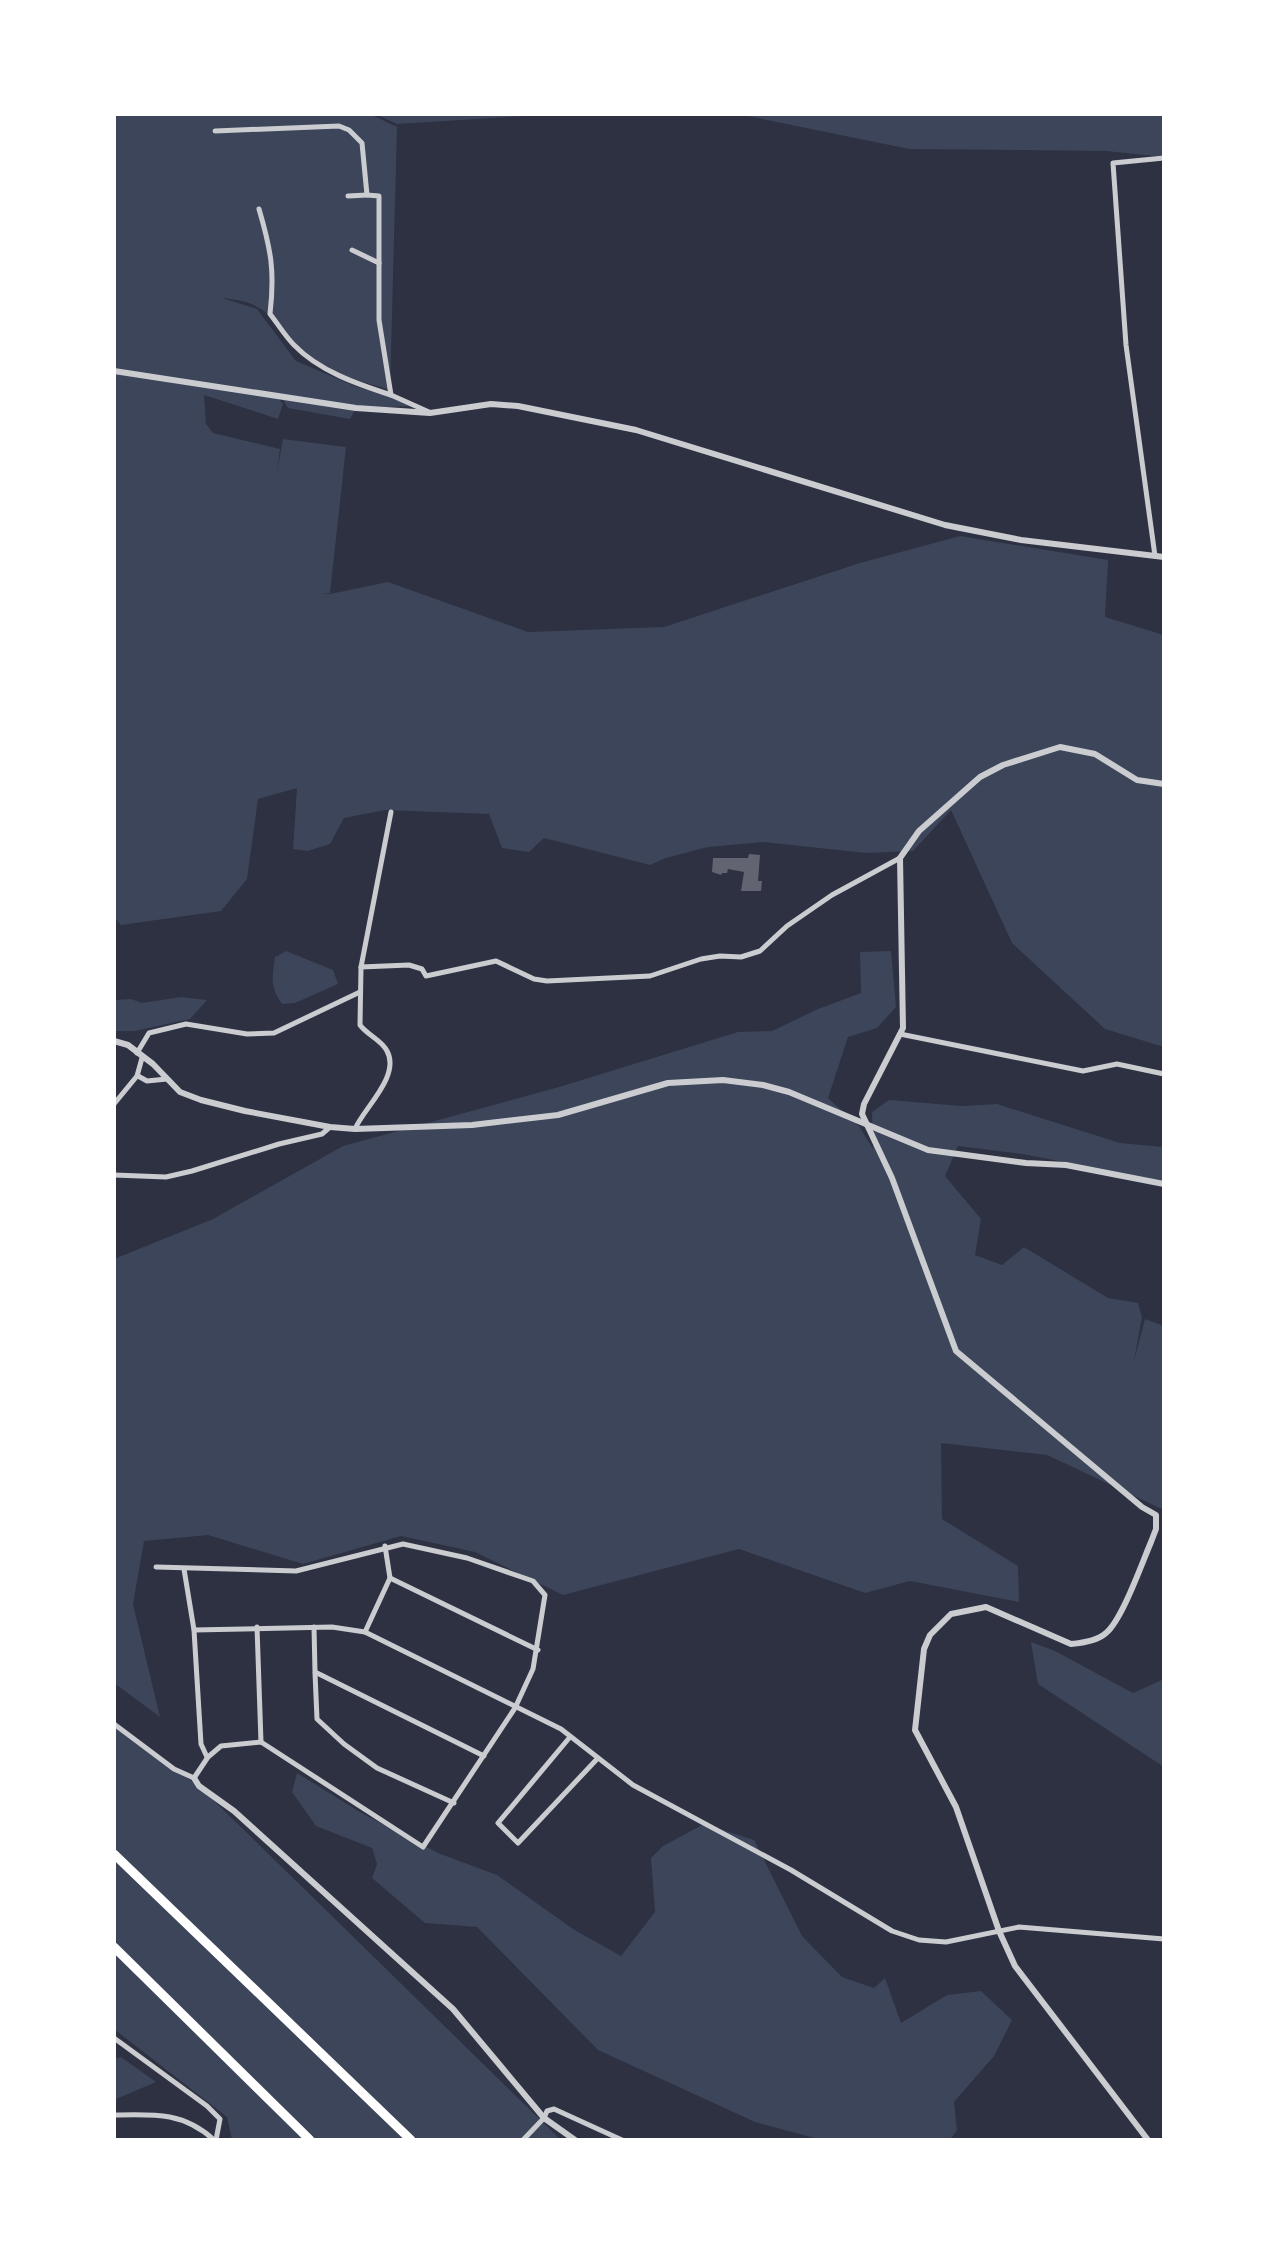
<svg xmlns="http://www.w3.org/2000/svg" width="1278" height="2254" font-family="'Noto Sans',sans-serif">
<style>
.green{fill:#3c4559}
.building{fill:#626471}
.lines{fill:none;stroke-linecap:round;stroke-linejoin:round}
.minor{stroke:#caccd0;stroke-width:5}
.tertiary{stroke:#caccd0;stroke-width:6}
.motorway{stroke:#fff;stroke-width:9}
</style>
<rect width="100%" height="100%" fill="#2d3142"/>
<!-- green -->
<g class="green">
<path d="M 114,114 L 370,114 L 397,127 L 390,390 C 361,381 330,374 306,354 C 272,325 273,302 222,298 L 257,309 L 296,361 L 357,387 L 419,406 L 356,408 L 350,419 L 288,408 L 280,395 L 278,398 L 283,404 L 278,419 L 204,395 L 206,424 L 213,433 L 280,449 L 277,472 L 283,439 L 346,447 L 330,593 L 323,594 L 330,594 L 388,582 L 528,632 L 664,627 L 860,563 L 960,536 L 1108,560 L 1105,617 L 1164,635 L 1164,1047 L 1105,1029 L 1012,943 L 951,810 L 913,851 L 866,853 L 763,842 L 708,847 L 666,858 L 650,865 L 544,838 L 529,852 L 502,848 L 489,814 L 385,810 L 344,818 L 330,844 L 308,851 L 293,849 L 297,788 L 258,799 L 247,879 L 221,911 L 121,925 L 114,917 Z"/>
<path d="M 375,114 L 557,114 L 397,124 Z"/>
<path d="M 738,114 L 1164,114 L 1164,157 L 1106,151 L 909,149 Z"/>
<path d="M 286,951 L 333,970 L 338,984 L 295,1003 L 282,1004 C 270,987 272,978 275,957 Z"/>
<path d="M 891,951 L 896,1007 L 877,1028 L 848,1037 L 828,1098 L 859,1126 L 873,1149 L 872,1112 L 889,1100 L 962,1106 L 997,1104 L 1120,1143 L 1164,1147 L 1164,1181 L 1022,1154 L 958,1146 L 945,1176 L 981,1219 L 975,1255 L 1002,1265 L 1024,1247 L 1108,1298 L 1138,1303 L 1142,1317 L 1134,1361 L 1145,1319 L 1164,1326 L 1164,1510 L 1047,1455 L 941,1443 L 942,1519 L 1018,1566 L 1019,1602 L 910,1581 L 865,1593 L 739,1549 L 563,1595 L 475,1552 L 401,1536 L 303,1564 L 208,1535 L 144,1541 L 133,1604 L 160,1717 L 114,1683 L 114,1259 L 213,1219 L 343,1146 L 559,1087 L 738,1032 L 772,1031 L 818,1009 L 861,993 L 860,952 Z"/>
<path d="M 181,997 L 207,1000 L 190,1019 L 135,1031 L 114,1031 L 114,1000 L 131,999 L 142,1003 Z"/>
<path d="M 1031,1642 L 1055,1651 L 1133,1693 L 1164,1679 L 1164,1767 L 1038,1684 Z"/>
<path d="M 114,1724 L 199,1786 L 561,2140 L 232,2140 L 227,2117 L 114,2029 Z"/>
<path d="M 297,1773 L 360,1812 L 438,1853 L 497,1875 L 573,1929 L 621,1956 L 655,1912 L 651,1858 L 663,1846 L 704,1824 L 754,1840 L 802,1936 L 842,1977 L 874,1988 L 885,1978 L 901,2023 L 947,1995 L 981,1991 L 1012,2020 L 994,2056 L 954,2102 L 957,2130 L 950,2140 L 822,2140 L 755,2122 L 598,2050 L 477,1927 L 425,1923 L 372,1878 L 377,1864 L 372,1848 L 316,1826 L 292,1792 Z"/>
<path d="M 121,2057 L 156,2082 L 114,2100 L 114,2059 Z"/>
</g>
<!-- building -->
<path class="building" d="M 749,854 L 760,855 L 758,881 L 762,881 L 761,891 L 741,891 L 744,872 L 728,869 L 727,873 L 722,873 L 721,875 L 712,872 L 713,858 L 748,858 Z"/>
<g class="lines">
<!-- minor -->
<g class="minor">
<path d="M 215,131 L 339,126 L 349,130 L 362,143 L 367,195 L 379,196 L 379,320 L 391,395 L 429,412"/>
<path d="M 348,196 L 367,195"/>
<path d="M 259,209 C 271,250 275,271 270,314 C 278,324 285,336 294,345 C 319,371 357,384 391,395"/>
<path d="M 352,250 L 379,263"/>
<path d="M 1155,556 L 1126,345 L 1113,163 L 1164,158"/>
<path d="M 391,812 L 361,967 L 409,965 L 422,969 L 426,976 L 496,961 L 534,979 L 547,981 L 650,976 L 701,959 L 720,956 L 741,957 L 760,951 L 787,926 L 832,895 L 900,858"/>
<path d="M 900,1034 L 1083,1071 L 1117,1064 L 1164,1074"/>
<path d="M 137,1053 L 149,1033 L 186,1024 L 247,1034 L 274,1033 L 360,992"/>
<path d="M 138,1076 L 147,1081 L 167,1079"/>
<path d="M 114,1104 L 137,1076 L 142,1058"/>
<path d="M 355,1129 C 363,1109 401,1076 387,1051 C 382,1040 367,1035 360,1025 L 361,967"/>
<path d="M 114,1175 L 166,1177 L 192,1171 L 279,1144 L 322,1134 L 330,1127"/>
<path d="M 184,1569 L 194,1630 L 201,1744 L 207,1757"/>
<path d="M 390,1578 L 538,1650"/>
<path d="M 257,1627 L 261,1742"/>
<path d="M 314,1627 L 315,1672 L 484,1756"/>
<path d="M 194,1630 L 332,1627 L 365,1632 L 561,1729 L 633,1785 L 791,1870 L 892,1931 L 919,1940 L 946,1942 L 1019,1927 L 1164,1939"/>
<path d="M 365,1632 L 390,1578 L 385,1546"/>
<path d="M 315,1673 L 317,1719 L 344,1744 L 377,1768 L 454,1803"/>
<path d="M 114,1724 L 174,1769 L 194,1778 L 208,1757 L 221,1746 L 261,1742 L 423,1847 L 515,1708 L 533,1669 L 545,1595 L 533,1581 L 467,1558 L 403,1544 L 296,1571 L 156,1567"/>
<path d="M 570,1737 L 498,1823 L 518,1843 L 598,1758"/>
<path d="M 114,2038 L 207,2106 L 220,2119 L 216,2140"/>
<path d="M 114,2115 C 154,2114 184,2112 214,2140"/>
<path d="M 523,2140 L 544,2118 L 547,2111 L 554,2109 L 622,2140"/>
</g>
<!-- tertiary -->
<g class="tertiary">
<path d="M 114,371 L 356,408 L 430,413 L 491,404 L 518,406 L 636,430 L 945,525 L 1021,540 L 1164,557"/>
<path d="M 114,1041 L 128,1045 L 153,1064 L 180,1092 L 201,1100 L 245,1111 L 330,1127 L 355,1129 L 472,1125 L 558,1115 L 668,1083 L 723,1080 L 763,1085 L 789,1092 L 928,1150 L 1026,1163 L 1066,1165 L 1164,1184"/>
<path d="M 194,1778 L 199,1786 L 234,1811 L 453,2009 L 544,2118 L 575,2140"/>
<path d="M 1148,2140 L 1015,1966 L 999,1931 L 956,1807 L 915,1730 L 924,1649 L 930,1635 L 951,1614 L 986,1607 L 1071,1644 C 1083,1643 1097,1641 1106,1633 C 1122,1620 1142,1563 1151,1542 L 1156,1529 L 1156,1515 L 1142,1507 L 956,1351 L 892,1178 L 862,1114 L 864,1104 L 903,1028 L 900,858 L 919,831 L 980,777 L 1003,765 L 1060,747 L 1095,754 L 1137,780 L 1164,784"/>
</g>
<!-- motorway -->
<g class="motorway">
<path d="M 114,1854 L 411,2140"/>
<path d="M 114,1947 L 310,2140"/>
</g>
</g>
<!-- border -->
<rect width="1278" height="2254" fill="none" stroke="#ffffff" stroke-width="232"/>
</svg>
